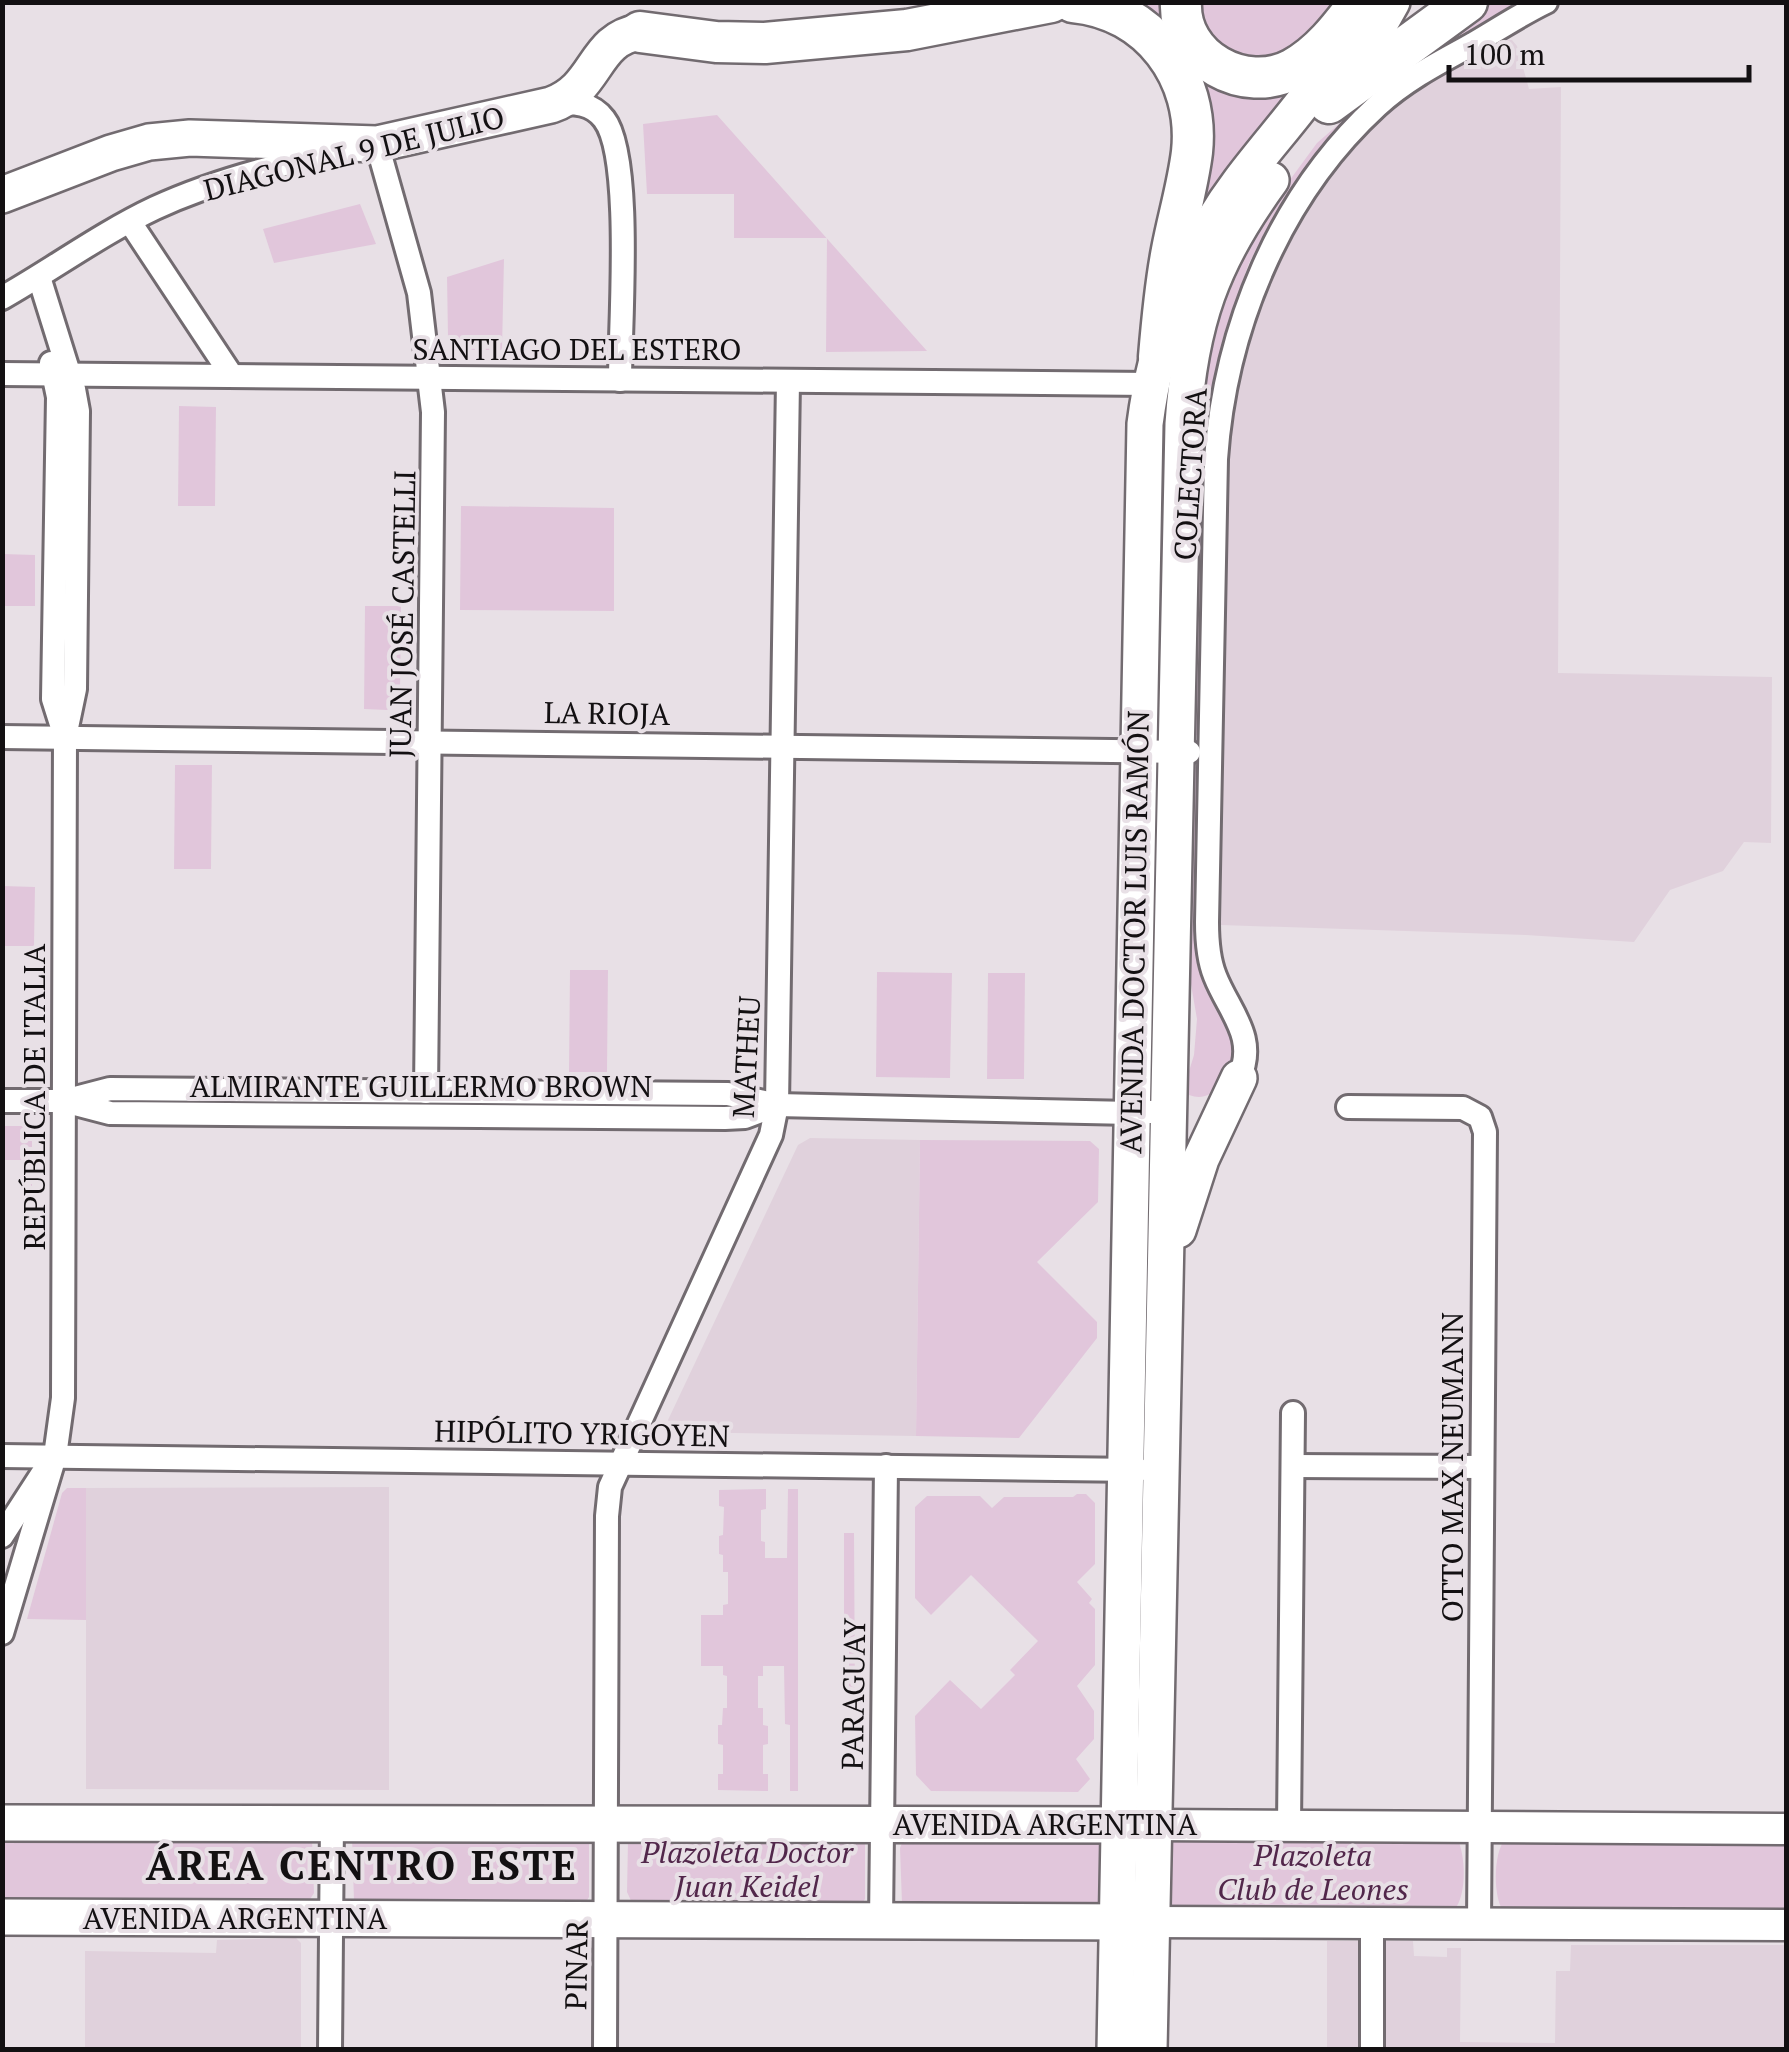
<svg xmlns="http://www.w3.org/2000/svg" width="1789" height="2052" font-family="'PT Serif',serif">
<style>
.built{fill:#e0d1dc}
.green{fill:#e1c6db}
.lines{fill:none;stroke-linecap:round;stroke-linejoin:round}
.minor-casing{stroke:#726b70;stroke-width:28}
.secondary-casing{stroke:#726b70;stroke-width:35}
.primary-casing{stroke:#726b70;stroke-width:40}
.motorway-casing{stroke:#726b70;stroke-width:45}
.minor{stroke:#fff;stroke-width:22}
.secondary{stroke:#fff;stroke-width:30}
.primary{stroke:#fff;stroke-width:35}
.motorway{stroke:#fff;stroke-width:40}
.labels{text-anchor:middle;dominant-baseline:central;stroke-width:8;stroke-linejoin:round;paint-order:stroke}
.street-label{font-size:30px;fill:#131012;stroke:#e8e0e6}
.park-label{font-size:30px;font-style:italic;fill:#52274b;stroke:#e8e0e6}
.district-label{font-size:40px;font-weight:bold;letter-spacing:2.5px;fill:#131012;stroke:#e8e0e6}
</style>
<rect width="100%" height="100%" fill="#e8e0e6"/>
<!-- built -->
<g class="built">
<path d="M 1500,40 L 1512,40 L 1517,46 L 1529,89 L 1561,87 L 1558,673 L 1772,677 L 1771,843 L 1744,842 L 1723,871 L 1670,890 L 1634,942 L 1526,935 L 1221,925 L 1226,462 L 1231,406 L 1248,341 L 1277,267 L 1309,207 L 1362,136 L 1401,99 Z"/>
<path d="M 810,1138 L 920,1140 L 916,1436 L 674,1432 L 668,1420 L 798,1145 Z"/>
<path d="M 389,1487 L 389,1790 L 86,1789 L 86,1488 Z"/>
<path d="M 296,1938 L 301,1943 L 301,2049 L 85,2049 L 85,1951 L 216,1953 L 217,1940 Z"/>
<path d="M 1327,1941 L 1413,1941 L 1414,1956 L 1447,1957 L 1447,1948 L 1461,1948 L 1460,2042 L 1555,2043 L 1556,1971 L 1570,1971 L 1571,1945 L 1786,1945 L 1786,2049 L 1327,2050 Z"/>
</g>
<!-- green -->
<g class="green">
<path d="M 1113,3 L 1173,3 L 1185,50 L 1314,67 L 1199,221 L 1201,146 Z"/>
<path d="M 1191,3 L 1342,3 L 1295,58 L 1222,60 Z"/>
<path d="M 1478,3 L 1512,3 L 1508,10 L 1387,84 L 1346,117 L 1280,206 L 1249,263 L 1223,337 L 1207,428 L 1200,735 L 1189,736 L 1198,405 L 1218,308 L 1247,248 L 1281,192 L 1317,143 Z"/>
<path d="M 717,115 L 927,351 L 826,352 L 827,238 L 734,238 L 734,194 L 647,194 L 643,124 Z"/>
<path d="M 360,204 L 376,244 L 274,263 L 263,229 Z"/>
<path d="M 504,259 L 502,350 L 462,350 L 448,338 L 447,277 Z"/>
<path d="M 179,406 L 216,407 L 215,506 L 178,506 Z"/>
<path d="M 461,506 L 614,508 L 614,611 L 460,610 Z"/>
<path d="M 3,554 L 35,555 L 35,606 L 3,606 Z"/>
<path d="M 365,606 L 401,606 L 400,696 L 387,710 L 364,709 Z"/>
<path d="M 175,765 L 212,765 L 211,869 L 174,869 Z"/>
<path d="M 1189,767 L 1200,767 L 1197,957 C 1212,1005 1257,1039 1217,1087 C 1210,1097 1200,1099 1189,1095 L 1186,1081 L 1194,1055 L 1197,1019 L 1187,961 Z"/>
<path d="M 3,886 L 35,887 L 34,946 L 3,946 Z"/>
<path d="M 570,970 L 608,970 L 607,1072 L 569,1072 Z"/>
<path d="M 877,972 L 952,973 L 950,1078 L 876,1077 Z"/>
<path d="M 988,973 L 1025,973 L 1024,1079 L 987,1079 Z"/>
<path d="M 3,1126 L 22,1126 L 32,1136 L 32,1189 L 25,1160 L 3,1160 Z"/>
<path d="M 920,1140 L 1090,1141 L 1099,1149 L 1098,1202 L 1037,1262 L 1097,1322 L 1097,1338 L 1019,1438 L 916,1436 Z"/>
<path d="M 67,1488 L 86,1488 L 86,1620 L 27,1619 L 62,1493 Z"/>
<path d="M 766,1489 L 766,1509 L 761,1510 L 761,1541 L 765,1542 L 765,1558 L 787,1558 L 788,1489 L 798,1489 L 798,1791 L 790,1791 L 790,1725 L 785,1724 L 784,1666 L 763,1666 L 763,1676 L 758,1676 L 758,1708 L 763,1708 L 763,1725 L 768,1726 L 768,1744 L 763,1745 L 763,1774 L 768,1774 L 768,1791 L 718,1790 L 718,1774 L 723,1774 L 723,1745 L 718,1744 L 718,1725 L 722,1725 L 723,1708 L 727,1708 L 727,1676 L 723,1675 L 723,1666 L 701,1666 L 701,1615 L 723,1615 L 723,1605 L 728,1604 L 728,1572 L 723,1572 L 723,1555 L 719,1554 L 719,1536 L 723,1535 L 724,1507 L 719,1506 L 719,1490 Z"/>
<path d="M 1077,1494 L 1086,1494 L 1095,1503 L 1095,1564 L 1077,1582 L 1092,1599 L 1089,1603 L 1095,1609 L 1095,1665 L 1077,1686 L 1094,1711 L 1094,1739 L 1076,1759 L 1090,1779 L 1078,1792 L 931,1791 L 916,1775 L 915,1716 L 950,1680 L 981,1709 L 1015,1675 L 1010,1670 L 1038,1641 L 971,1575 L 931,1615 L 915,1598 L 915,1507 L 927,1496 L 980,1496 L 992,1508 L 1004,1497 L 1073,1497 Z"/>
<path d="M 844,1533 L 854,1533 L 855,1707 L 849,1707 L 849,1650 L 844,1649 Z"/>
<path d="M 2,1831 L 312,1838 L 314,1893 L 307,1904 L 3,1908 Z"/>
<path d="M 1166,1835 L 1457,1838 C 1466,1855 1467,1896 1454,1910 L 1169,1909 Z"/>
<path d="M 1096,1837 L 1103,1844 L 1102,1903 L 1099,1907 L 902,1904 L 900,1848 L 904,1838 Z"/>
<path d="M 1786,1837 L 1786,1913 L 1503,1911 C 1493,1896 1493,1854 1505,1839 Z"/>
<path d="M 352,1838 L 589,1839 L 589,1897 L 584,1905 L 354,1901 Z"/>
<path d="M 628,1840 L 865,1841 L 865,1899 L 860,1906 L 633,1905 L 627,1892 Z"/>
</g>
<g class="lines">
<defs>
<g id="minor">
<path d="M 555,104 C 574,102 592,103 604,119 C 633,156 620,326 620,380"/>
<path d="M 130,222 L 232,376"/>
<path d="M 2,298 C 53,269 102,233 155,208 C 224,176 303,159 377,144 L 419,293 L 433,412 L 426,1092"/>
<path d="M 51,363 L 58,397 L 53,699 L 65,737"/>
<path d="M 2,374 L 1151,384"/>
<path d="M 2,737 L 1189,752"/>
<path d="M 1239,1078 C 1258,1037 1229,1012 1215,976 C 1208,959 1207,941 1207,922 L 1216,459 C 1225,329 1279,196 1377,106 C 1405,80 1440,62 1473,44 C 1497,30 1521,14 1546,2"/>
<path d="M 2,1101 L 64,1101 L 110,1113 L 725,1118 L 745,1117 L 777,1105"/>
<path d="M 64,1101 L 110,1089 L 728,1094 L 777,1105 L 1131,1113 L 1169,1111"/>
<path d="M 1348,1107 L 1463,1108 L 1480,1117 L 1485,1132 L 1479,1924"/>
<path d="M 2,1456 L 1139,1470"/>
<path d="M 1293,1466 L 1482,1467"/>
<path d="M 2,1536 L 44,1471"/>
<path d="M 2,1633 L 55,1456 L 63,1398 L 65,737 L 75,689 L 78,411 L 74,389 L 39,277"/>
<path d="M 1289,1826 L 1293,1413"/>
<path d="M 881,1922 L 886,1466"/>
<path d="M 1372,1923 L 1372,2050"/>
<path d="M 330,2050 L 332,1821"/>
<path d="M 605,2050 L 607,1516 L 610,1487 L 771,1135 L 777,1105 L 788,381"/>
</g>
<g id="secondary">
<path d="M 1153,1825 L 1786,1829"/>
<path d="M 1151,1922 L 1786,1925"/>
</g>
<g id="primary">
<path d="M 1351,75 L 1392,2"/>
<path d="M 2,195 L 111,153 L 149,142 L 190,138 L 377,144 L 551,105 C 599,88 592,39 640,32"/>
<path d="M 1178,1230 L 1201,1159 L 1239,1078"/>
<path d="M 2,1823 L 1141,1825"/>
<path d="M 2,1917 L 1136,1922"/>
<path d="M 1115,2050 L 1145,424 C 1156,339 1187,252 1239,183 C 1277,132 1323,86 1352,28"/>
<path d="M 1149,2050 L 1183,424 C 1190,323 1211,262 1271,180"/>
</g>
<g id="motorway">
<path d="M 1073,2 C 1150,9 1200,77 1192,152 C 1188,185 1178,218 1172,250 C 1165,286 1162,321 1159,357"/>
<path d="M 1181,2 C 1178,59 1245,95 1293,69 C 1321,54 1341,27 1360,2"/>
<path d="M 640,32 L 716,42 L 765,43 L 907,30 L 1051,2"/>
<path d="M 1329,103 L 1467,2"/>
</g>
</defs>
<!-- minor casing -->
<use href="#minor" class="minor-casing"/>
<!-- secondary casing -->
<use href="#secondary" class="secondary-casing"/>
<!-- primary casing -->
<use href="#primary" class="primary-casing"/>
<!-- motorway casing -->
<use href="#motorway" class="motorway-casing"/>
<!-- minor -->
<use href="#minor" class="minor"/>
<!-- secondary -->
<use href="#secondary" class="secondary"/>
<!-- primary -->
<use href="#primary" class="primary"/>
<!-- motorway -->
<use href="#motorway" class="motorway"/>
</g>
<g class="labels">
<!-- street labels -->
<g class="street-label">
<text transform="translate(354 153) rotate(-14)">DIAGONAL 9 DE JULIO</text>
<text x="577" y="349">SANTIAGO DEL ESTERO</text>
<text transform="translate(1190 474) rotate(-86)">COLECTORA</text>
<text transform="translate(402 614) rotate(-89)">JUAN JOSÉ CASTELLI</text>
<text transform="translate(607 713) rotate(1)">LA RIOJA</text>
<text transform="translate(1134 932) rotate(-89)">AVENIDA DOCTOR LUIS RAMÓN</text>
<text transform="translate(746 1057) rotate(-87)">MATHEU</text>
<text x="421" y="1086">ALMIRANTE GUILLERMO BROWN</text>
<text transform="translate(34 1097) rotate(-90)">REPÚBLICA DE ITALIA</text>
<text transform="translate(582 1433) rotate(1)">HIPÓLITO YRIGOYEN</text>
<text transform="translate(1452 1467) rotate(-90)">OTTO MAX NEUMANN</text>
<text transform="translate(853 1694) rotate(-89)">PARAGUAY</text>
<text x="1045" y="1824">AVENIDA ARGENTINA</text>
<text x="235" y="1918">AVENIDA ARGENTINA</text>
<text transform="translate(576 1965) rotate(-89)">PINAR</text>
</g>
<!-- park labels -->
<g class="park-label">
<text x="747" y="1852">Plazoleta Doctor<tspan x="747" dy="34">Juan Keidel</tspan></text>
<text x="1313" y="1855">Plazoleta<tspan x="1313" dy="34">Club de Leones</tspan></text>
</g>
<!-- district labels -->
<g class="district-label">
<text x="362" y="1864">ÁREA CENTRO ESTE</text>
</g>
</g>
<!-- border -->
<rect width="1789" height="2052" fill="none" stroke="#131012" stroke-width="10"/>
<!-- scale -->
<path d="M1449 65v15h300v-15" fill="none" stroke="#131012" stroke-width="5"/>
<text x="1464" y="65" font-size="30" fill="#131012" stroke="#e8e0e6" stroke-width="8" paint-order="stroke">100 m</text>
</svg>
